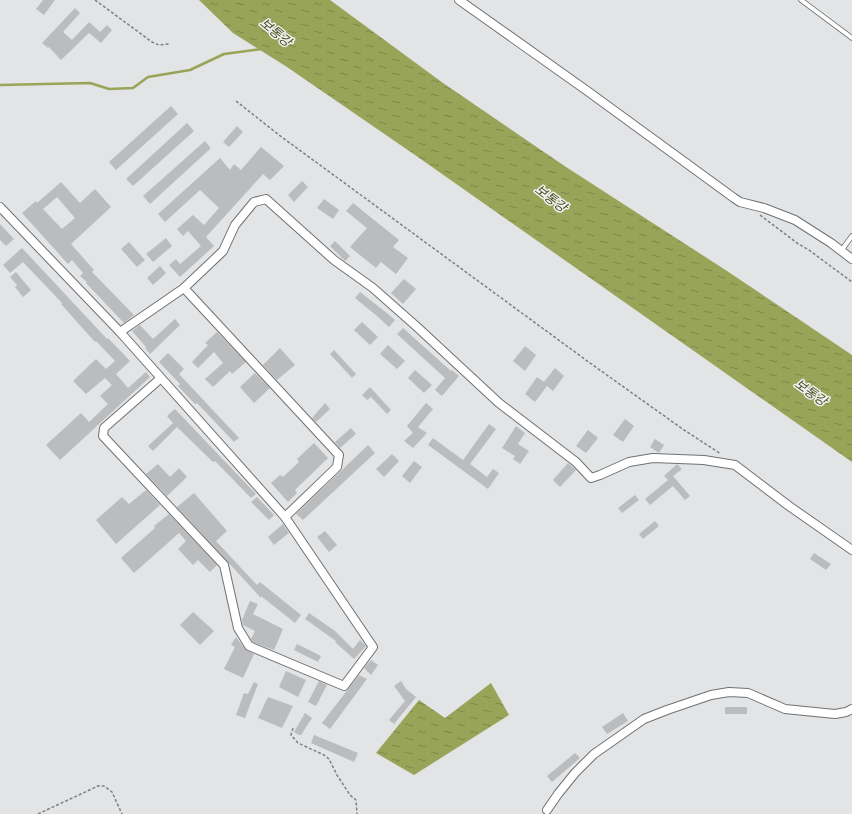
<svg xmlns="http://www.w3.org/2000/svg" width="852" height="814" font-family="Cabin,'Noto Sans KR',sans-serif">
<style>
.water{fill:url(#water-ripples)}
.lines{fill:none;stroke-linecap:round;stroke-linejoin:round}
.stream{stroke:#98a458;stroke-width:2.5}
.building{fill:#babcbe;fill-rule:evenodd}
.service-casing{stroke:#6f7173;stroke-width:5.5}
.minor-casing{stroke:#6f7173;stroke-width:10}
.path{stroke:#7d7f80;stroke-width:1.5;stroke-dasharray:3 2;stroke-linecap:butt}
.service{stroke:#fff;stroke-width:4}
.minor{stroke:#fff;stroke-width:8}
.labels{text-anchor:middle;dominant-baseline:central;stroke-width:3;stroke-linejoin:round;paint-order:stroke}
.water-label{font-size:13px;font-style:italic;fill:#464e15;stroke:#eff1f4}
</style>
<defs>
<pattern id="water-ripples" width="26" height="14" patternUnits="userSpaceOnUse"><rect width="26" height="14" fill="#98a458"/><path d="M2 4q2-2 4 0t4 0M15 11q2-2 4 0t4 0" fill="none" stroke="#7c8649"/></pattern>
</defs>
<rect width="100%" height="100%" fill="#e2e4e6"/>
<!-- water -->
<g class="water">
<path d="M 199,0 L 330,0 L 443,83 L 563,165 L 727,271 L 852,355 L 852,462 L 415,155 L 287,67 L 233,33 Z"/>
<path d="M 491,683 L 509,715 L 414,775 L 376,753 L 419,700 L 445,718 Z"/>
</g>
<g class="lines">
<!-- stream -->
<path class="stream" d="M 0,85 L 90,83 L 109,89 L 133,88 L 148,77 L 190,70 L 224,54 L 262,49"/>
</g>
<!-- building -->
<g class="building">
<path d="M 43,0 L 55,0 L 44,15 L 36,9 Z"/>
<path d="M 75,8 L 80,13 L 63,32 L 72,40 L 89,22 L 100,32 L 107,25 L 112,30 L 101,43 L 89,33 L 61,60 L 49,47 L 48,48 L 42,43 Z"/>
<path d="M 171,106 L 178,114 L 116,170 L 109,162 Z"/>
<path d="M 187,123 L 194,131 L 133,186 L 126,179 Z"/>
<path d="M 237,126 L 243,132 L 229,147 L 223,142 Z"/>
<path d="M 205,141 L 210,147 L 210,149 L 150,204 L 143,196 Z"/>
<path d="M 261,147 L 284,166 L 270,180 L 263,174 L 206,237 L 214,246 L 180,277 L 169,265 L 176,259 L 180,264 L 201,246 L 188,231 L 183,236 L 177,229 L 193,215 L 204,225 L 219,208 L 200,190 L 165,222 L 158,214 L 220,158 L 230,170 L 234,164 L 241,170 Z"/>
<path d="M 302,181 L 308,187 L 294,202 L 288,195 Z"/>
<path d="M 61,182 L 80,203 L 95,189 L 111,207 L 71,244 L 94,270 L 92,272 L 134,315 L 124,323 L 86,283 L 87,282 L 80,276 L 83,273 L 72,260 L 68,264 L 22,213 L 36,201 L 37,203 ZM 57,197 L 75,218 L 62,229 L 43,209 Z"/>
<path d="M 324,199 L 339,210 L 333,219 L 317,208 Z"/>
<path d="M 353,203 L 399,240 L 393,247 L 408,258 L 396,274 L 381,262 L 376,268 L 350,247 L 367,228 L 346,211 Z"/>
<path d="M 0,224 L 14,239 L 6,246 L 0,240 Z"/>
<path d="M 166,238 L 172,246 L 153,262 L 146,254 Z"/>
<path d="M 335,241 L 350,256 L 345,261 L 330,246 Z"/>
<path d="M 129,242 L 145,260 L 137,267 L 121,249 Z"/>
<path d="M 22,248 L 107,339 L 108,338 L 130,361 L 116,374 L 128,388 L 146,372 L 150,377 L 60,460 L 46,445 L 81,413 L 89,422 L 108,404 L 100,396 L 112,385 L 105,378 L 86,394 L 73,381 L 96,359 L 106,369 L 115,361 L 96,341 L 95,342 L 61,304 L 62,303 L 23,262 L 10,273 L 3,265 Z"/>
<path d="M 160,266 L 166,273 L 153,285 L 147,278 Z"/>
<path d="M 16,272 L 31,290 L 23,297 L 15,287 L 17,285 L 10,277 Z"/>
<path d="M 404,279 L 416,289 L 403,304 L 391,293 Z"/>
<path d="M 360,292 L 383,310 L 395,320 L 389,327 L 377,316 L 355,298 Z"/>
<path d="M 175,319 L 180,325 L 150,354 L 145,348 L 146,347 L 132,331 L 140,325 L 153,339 Z"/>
<path d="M 362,322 L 378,337 L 370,345 L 354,330 Z"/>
<path d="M 403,328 L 451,371 L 452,370 L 459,376 L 442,396 L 435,390 L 445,378 L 397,334 Z"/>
<path d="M 217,332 L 246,362 L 232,374 L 230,371 L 213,387 L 205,379 L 223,363 L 214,352 L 198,368 L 192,362 L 208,345 L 205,343 Z"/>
<path d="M 388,345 L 405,361 L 397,369 L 380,354 Z"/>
<path d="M 525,346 L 536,355 L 525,371 L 513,361 Z"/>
<path d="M 280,348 L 295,365 L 277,380 L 263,365 Z"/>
<path d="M 334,350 L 356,374 L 352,378 L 330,354 Z"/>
<path d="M 168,353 L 184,369 L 179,374 L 239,438 L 234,442 L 197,403 L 195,404 L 178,386 L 180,384 L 159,362 Z"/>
<path d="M 555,368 L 564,376 L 553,391 L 547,386 L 535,402 L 525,394 L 537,377 L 544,382 Z"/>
<path d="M 415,370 L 432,385 L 424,393 L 408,378 Z"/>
<path d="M 255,373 L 270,388 L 254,403 L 240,387 Z"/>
<path d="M 370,387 L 391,410 L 387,414 L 371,397 L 367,400 L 362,395 Z"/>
<path d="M 325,403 L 330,409 L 316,422 L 312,418 Z"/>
<path d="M 426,403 L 433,409 L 418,427 L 427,433 L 413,448 L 404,441 L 413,433 L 407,426 Z"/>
<path d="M 175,409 L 256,494 L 251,498 L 215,461 L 213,462 L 177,427 L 153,451 L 148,446 L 173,423 L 167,416 Z"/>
<path d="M 625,419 L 634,426 L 623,442 L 613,435 Z"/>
<path d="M 489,424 L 496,429 L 470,464 L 487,477 L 493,469 L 499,473 L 488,489 L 428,445 L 433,438 L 463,460 Z"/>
<path d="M 516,426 L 525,433 L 518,444 L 529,451 L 520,464 L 513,459 L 515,456 L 502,448 Z"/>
<path d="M 351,428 L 356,434 L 340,448 L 335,442 Z"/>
<path d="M 588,430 L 598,438 L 586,453 L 576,446 Z"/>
<path d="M 655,439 L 664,445 L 659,453 L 650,447 Z"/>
<path d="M 314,443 L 328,458 L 295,490 L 297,493 L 288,502 L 271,483 L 280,475 L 283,477 L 299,462 L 297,459 Z"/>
<path d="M 368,445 L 375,453 L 303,520 L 296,514 Z"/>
<path d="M 392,454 L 399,461 L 384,477 L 376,469 Z"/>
<path d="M 414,461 L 422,467 L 410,483 L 402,476 Z"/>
<path d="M 568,463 L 576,470 L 560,487 L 553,480 Z"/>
<path d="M 158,464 L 170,477 L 179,468 L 187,477 L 167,496 L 146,474 Z"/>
<path d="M 677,464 L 682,469 L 673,476 L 690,496 L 685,500 L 673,486 L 650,505 L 645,499 L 668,480 L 664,476 Z"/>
<path d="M 146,490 L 160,505 L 116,544 L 96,520 L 122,497 L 129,504 Z"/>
<path d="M 194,493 L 227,531 L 216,541 L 257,585 L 260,582 L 301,615 L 295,623 L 261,596 L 261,598 L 177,507 Z"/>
<path d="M 635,495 L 639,500 L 622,513 L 618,508 Z"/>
<path d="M 257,497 L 274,515 L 269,520 L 251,502 Z"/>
<path d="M 169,514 L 217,565 L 210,572 L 198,560 L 193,565 L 178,549 L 186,541 L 179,533 L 134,573 L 121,558 L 155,528 L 154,526 Z"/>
<path d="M 655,521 L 659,526 L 643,539 L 639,534 Z"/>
<path d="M 283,524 L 289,533 L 274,545 L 268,537 Z"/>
<path d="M 325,531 L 337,545 L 329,552 L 317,537 Z"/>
<path d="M 814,553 L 831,564 L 826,570 L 810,559 Z"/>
<path d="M 250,601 L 258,604 L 253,614 L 283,629 L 274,650 L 253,642 L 251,639 L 255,631 L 243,625 L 242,620 Z"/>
<path d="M 193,612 L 214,631 L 200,645 L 180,625 Z"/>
<path d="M 309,613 L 335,631 L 353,649 L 360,640 L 366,646 L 354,659 L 335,642 L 336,641 L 305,619 Z"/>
<path d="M 236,637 L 245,649 L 254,654 L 243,678 L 224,669 L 235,647 L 231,645 Z"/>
<path d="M 297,644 L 321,656 L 318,662 L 294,650 Z"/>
<path d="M 371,660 L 378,665 L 371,675 L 364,668 Z"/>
<path d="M 286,671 L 306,680 L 298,697 L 279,687 Z"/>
<path d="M 359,675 L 367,679 L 330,729 L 322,723 Z"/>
<path d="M 319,681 L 327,685 L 316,706 L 308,702 Z"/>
<path d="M 401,681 L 406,689 L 416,697 L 394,724 L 389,720 L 405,701 L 394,686 Z"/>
<path d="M 254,682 L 258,684 L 245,718 L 236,715 L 244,693 L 248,694 Z"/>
<path d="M 268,697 L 293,706 L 282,728 L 258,718 Z"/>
<rect x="725" y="707" width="22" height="7"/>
<path d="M 305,713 L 312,718 L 301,735 L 299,735 L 294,732 Z"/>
<path d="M 623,713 L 628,721 L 607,734 L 602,727 Z"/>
<path d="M 314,735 L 358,753 L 354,762 L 311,743 Z"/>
<path d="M 575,753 L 580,758 L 552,782 L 547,776 Z"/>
</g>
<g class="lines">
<defs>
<g id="service">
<path d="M 801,0 L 852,38"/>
<path d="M 841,251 L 852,236"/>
</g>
<g id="minor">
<path d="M 459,0 L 586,90 L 734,198 L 740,202 L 764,208 L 795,220 L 831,243 L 852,259"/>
<path d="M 0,207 L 120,332 L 285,517 L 373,647 L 344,686 L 249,646 L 238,628 L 224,565 L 103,436 L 104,428 L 161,378"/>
<path d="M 184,288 L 339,455 L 337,467 L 285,517"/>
<path d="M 120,332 L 184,288 L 223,251 L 235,225 L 254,202 L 266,199 L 334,260 L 373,288 L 416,326 L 499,403 L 576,462 L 591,478 L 600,475 L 629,462 L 653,458 L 704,460 L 735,465 L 789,506 L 852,550"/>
<path d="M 547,810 L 558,794 L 575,773 L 594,754 L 644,719 L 667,710 L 711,695 L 729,692 L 748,693 L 785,709 L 835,714 L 846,712 L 852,709"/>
</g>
</defs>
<!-- service casing -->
<use href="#service" class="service-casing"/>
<!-- minor casing -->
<use href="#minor" class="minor-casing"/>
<!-- path -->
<g class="path">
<path d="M 95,0 L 152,42 L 159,45 L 169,44"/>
<path d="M 236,101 L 279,135 L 590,363 L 684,430 L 721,454"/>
<path d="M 760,215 L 797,243 L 809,250 L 852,282"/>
<path d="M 293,728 L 291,735 L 298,743 L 324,755 L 329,759 L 337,775 L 350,795 L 356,800 L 357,814"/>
<path d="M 38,814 L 98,786 L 104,786 L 112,792 L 122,814"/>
</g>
<!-- service -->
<use href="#service" class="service"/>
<!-- minor -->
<use href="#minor" class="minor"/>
</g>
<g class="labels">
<!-- water labels -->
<g class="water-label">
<text transform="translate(276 32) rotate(39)">보통강</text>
<text transform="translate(551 198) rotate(37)">보통강</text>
<text transform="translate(811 392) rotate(35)">보통강</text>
</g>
</g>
</svg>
